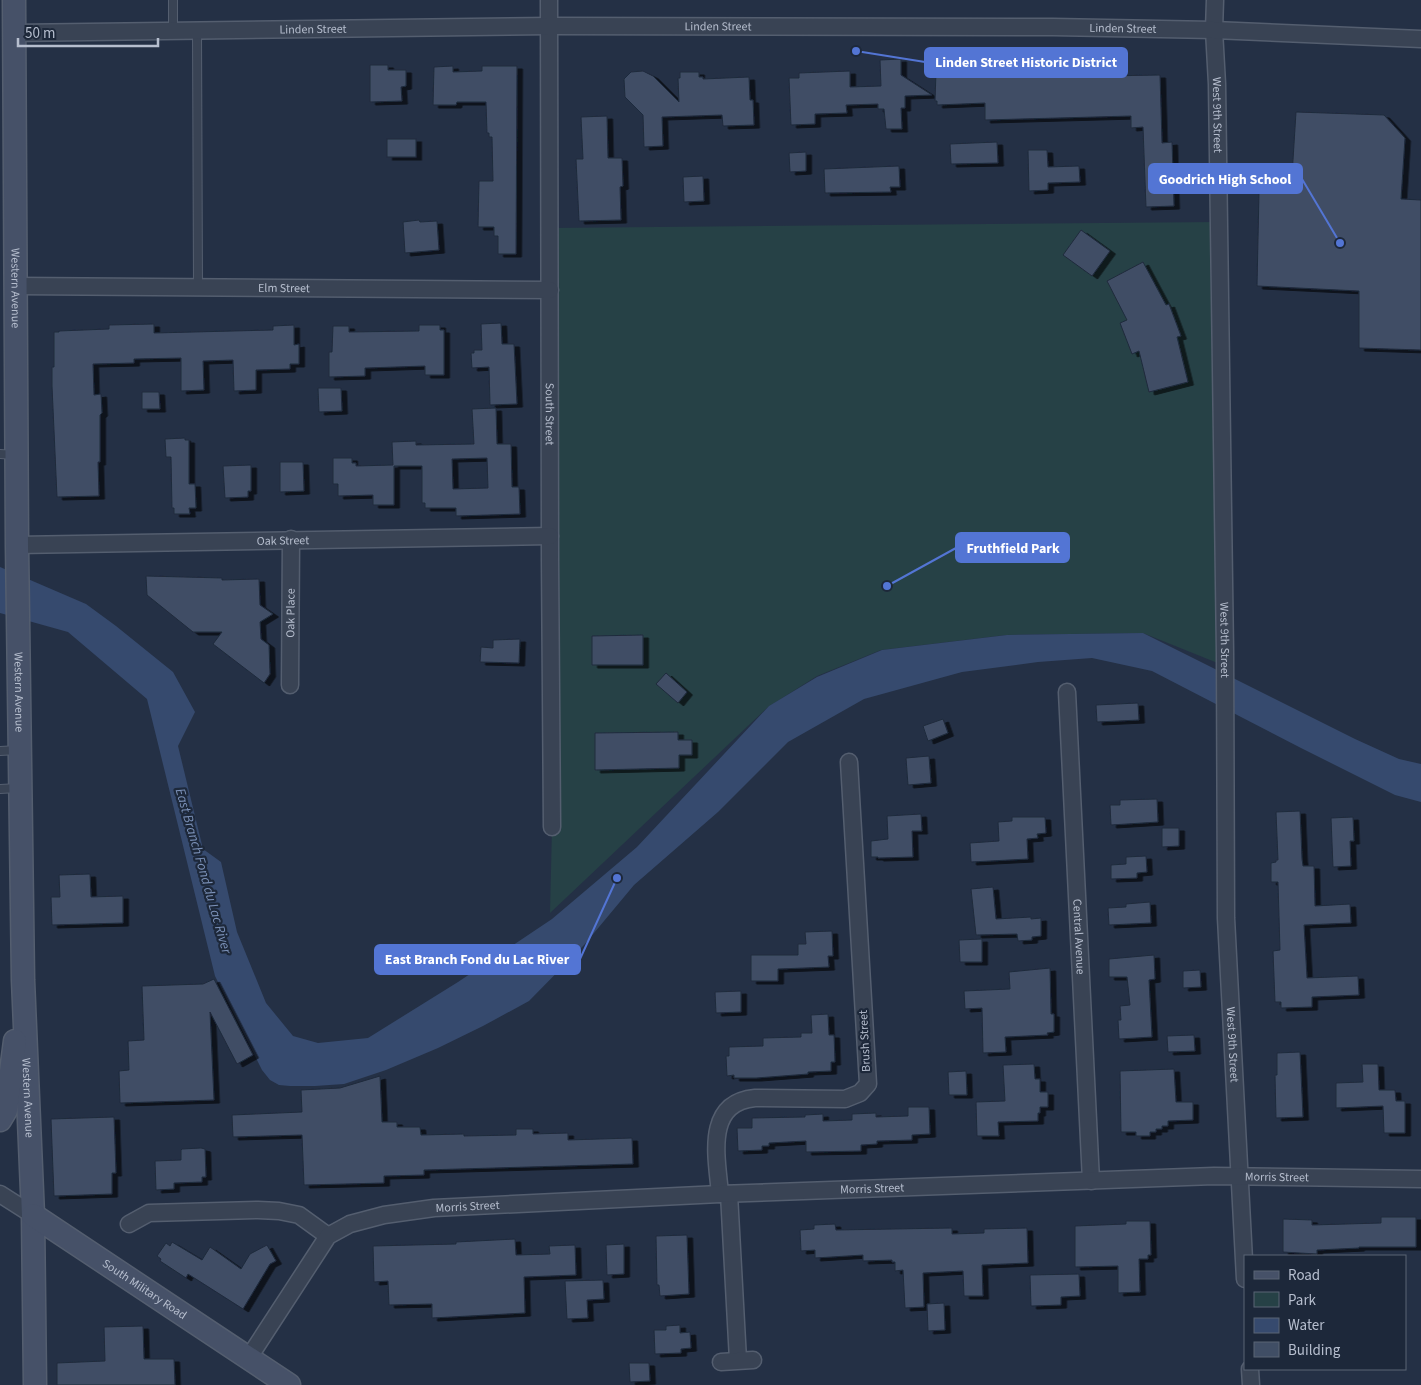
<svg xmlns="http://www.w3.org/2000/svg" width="1421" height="1385" font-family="'Source Sans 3',sans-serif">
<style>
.green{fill:#264146}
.water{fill:#364a6e}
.building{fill:#404e65;stroke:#1f2a3c;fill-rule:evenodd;filter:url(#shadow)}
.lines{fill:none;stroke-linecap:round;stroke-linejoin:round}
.lane-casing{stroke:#545e6f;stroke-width:10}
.street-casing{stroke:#545e6f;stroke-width:19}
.secondary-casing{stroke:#545e6f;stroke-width:25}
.lane{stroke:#394354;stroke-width:8}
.street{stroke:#394354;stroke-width:16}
.secondary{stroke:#465168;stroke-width:22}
.labels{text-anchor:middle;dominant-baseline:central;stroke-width:4.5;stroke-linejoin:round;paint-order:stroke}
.street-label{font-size:12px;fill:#b6bece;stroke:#1d283a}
.water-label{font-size:14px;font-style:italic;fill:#7b91b8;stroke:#1d283a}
.leader{fill:none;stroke:#5375d4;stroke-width:2}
.callout-dot{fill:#5375d4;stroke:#1d283a;stroke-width:2}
.callout{fill:#5375d4;stroke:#5375d4;stroke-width:2}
.callout-label{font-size:14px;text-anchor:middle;font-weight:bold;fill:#fff}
</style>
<defs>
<filter id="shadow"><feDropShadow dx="5.5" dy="3" stdDeviation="0" flood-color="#0009"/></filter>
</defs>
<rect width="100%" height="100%" fill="#243045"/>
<!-- green -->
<path class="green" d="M 1219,222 L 1225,666 L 1143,633 L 1006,635 L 881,650 L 817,676 L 768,707 L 550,913 L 552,827 L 550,228 Z"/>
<!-- water -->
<path class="water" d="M 0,567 L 86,604 L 116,626 L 173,672 L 195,712 L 178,746 L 203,849 L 221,862 L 237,932 L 266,1003 L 293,1036 L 318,1043 L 368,1038 L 458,982 L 552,919 L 637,847 L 769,706 L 817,677 L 882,650 L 1007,635 L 1143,633 L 1355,739 L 1399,759 L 1421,764 L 1421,802 L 1395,795 L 1301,748 L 1152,671 L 1092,658 L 1038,662 L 962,672 L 864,699 L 788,742 L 718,812 L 634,885 L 584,945 L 529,1001 L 483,1026 L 438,1048 L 386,1070 L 344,1084 L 315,1086 L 290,1086 L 279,1085 L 270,1080 L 262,1070 L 215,976 L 147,699 L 68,632 L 0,613 Z"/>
<!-- building -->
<g class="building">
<path d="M 901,59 L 901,75 L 932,95 L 905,96 L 905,108 L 901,108 L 902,129 L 886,129 L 884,109 L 878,109 L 878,104 L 846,105 L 847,113 L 815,114 L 815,124 L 791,125 L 789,78 L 799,78 L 799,73 L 850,71 L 850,87 L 881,86 L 880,60 Z"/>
<path d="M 1023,63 L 1039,63 L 1040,70 L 1083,69 L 1082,66 L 1106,65 L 1106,76 L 1160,75 L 1162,143 L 1172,142 L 1174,206 L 1146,207 L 1143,127 L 1131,128 L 1131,116 L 985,120 L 985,103 L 937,105 L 937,101 L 935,101 L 936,72 L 1023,68 Z"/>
<path d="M 370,65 L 388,65 L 388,70 L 406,70 L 406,86 L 401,87 L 402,101 L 370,102 Z"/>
<path d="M 453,66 L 453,72 L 482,71 L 482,66 L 517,66 L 516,254 L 498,254 L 498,236 L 494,236 L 494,227 L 478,227 L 479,181 L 493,181 L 492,137 L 489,137 L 489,133 L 487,133 L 486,102 L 457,102 L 456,105 L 433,105 L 434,67 Z"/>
<path d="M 643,71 L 653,76 L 679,102 L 678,78 L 680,78 L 680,72 L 699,72 L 699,77 L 703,77 L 703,79 L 749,77 L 750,100 L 753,100 L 754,125 L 723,126 L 722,115 L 662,117 L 663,146 L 644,147 L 643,115 L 625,97 L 624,79 L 631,72 Z"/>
<path d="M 1296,112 L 1384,115 L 1405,138 L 1401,199 L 1421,200 L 1421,350 L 1359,348 L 1359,291 L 1257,286 L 1259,192 L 1287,193 L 1292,176 Z"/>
<path d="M 607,116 L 608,158 L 622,158 L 623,186 L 620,187 L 621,220 L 579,221 L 576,159 L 583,159 L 581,117 Z"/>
<rect x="387" y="139" width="29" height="18"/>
<path d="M 997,142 L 998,163 L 951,164 L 950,144 Z"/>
<path d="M 1028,150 L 1047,150 L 1048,167 L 1079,166 L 1080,182 L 1048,183 L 1048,190 L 1029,191 Z"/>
<path d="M 806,152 L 806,171 L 790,172 L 789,153 Z"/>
<path d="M 899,166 L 900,187 L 890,187 L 891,192 L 825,193 L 824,169 Z"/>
<path d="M 703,176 L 704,201 L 684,202 L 683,177 Z"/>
<path d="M 419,220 L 420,222 L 437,221 L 439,250 L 405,253 L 403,222 Z"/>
<path d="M 1081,230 L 1110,251 L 1092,276 L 1063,255 Z"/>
<path d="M 1143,262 L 1166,305 L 1169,304 L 1181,336 L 1177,337 L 1188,382 L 1149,392 L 1139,351 L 1132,354 L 1120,323 L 1127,320 L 1107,281 Z"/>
<path d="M 501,323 L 502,344 L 514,344 L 517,404 L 490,405 L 489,367 L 472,368 L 471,353 L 474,353 L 474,350 L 482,350 L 481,324 Z"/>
<path d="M 154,324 L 154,333 L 273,330 L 273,326 L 294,325 L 294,345 L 299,344 L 299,364 L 290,364 L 290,369 L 256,370 L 256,390 L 234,391 L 233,360 L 203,361 L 204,390 L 181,391 L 181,358 L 134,359 L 134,363 L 93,364 L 94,395 L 101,394 L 102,413 L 100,415 L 100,462 L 98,462 L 99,496 L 57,497 L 52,386 L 52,367 L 54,367 L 54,332 L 59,332 L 59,331 L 109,329 L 109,325 Z"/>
<path d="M 419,325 L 440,325 L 440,330 L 444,330 L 444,375 L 425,375 L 425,366 L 365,368 L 365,376 L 329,377 L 329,352 L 332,352 L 333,326 L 349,326 L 349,332 L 419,331 Z"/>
<path d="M 318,388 L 341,388 L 342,411 L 319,412 Z"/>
<path d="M 142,392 L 159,392 L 160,409 L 142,409 Z"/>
<path d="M 496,408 L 497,444 L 511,444 L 512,487 L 519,487 L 520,514 L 456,516 L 456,508 L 425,508 L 425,503 L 422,503 L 422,466 L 394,466 L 394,505 L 373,505 L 373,495 L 338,496 L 338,484 L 333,484 L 333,458 L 352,458 L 352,463 L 356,463 L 356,466 L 393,465 L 392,442 L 416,441 L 416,445 L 474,444 L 472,409 ZM 487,458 L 488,488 L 453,489 L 452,459 Z"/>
<path d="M 185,438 L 185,440 L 189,440 L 189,484 L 195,484 L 196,508 L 189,508 L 190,514 L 174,514 L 174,508 L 172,508 L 171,457 L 166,457 L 165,439 Z"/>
<path d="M 280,462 L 303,462 L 304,491 L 280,492 Z"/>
<path d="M 251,465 L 251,491 L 248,491 L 248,497 L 225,498 L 223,466 Z"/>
<path d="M 146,576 L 222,578 L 222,580 L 259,579 L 260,605 L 273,614 L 260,622 L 261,639 L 269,645 L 270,674 L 264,683 L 213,644 L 222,632 L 193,632 L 147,595 Z"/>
<path d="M 643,635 L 643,665 L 592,665 L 592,636 Z"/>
<path d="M 520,639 L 519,663 L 480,662 L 481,647 L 493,648 L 493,640 Z"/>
<path d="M 666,673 L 687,692 L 678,703 L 656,684 Z"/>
<path d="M 1138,703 L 1139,720 L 1097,722 L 1096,705 Z"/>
<path d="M 943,719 L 948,733 L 928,741 L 923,726 Z"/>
<path d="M 678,732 L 678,740 L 692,740 L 692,755 L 679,755 L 679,768 L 595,770 L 595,733 Z"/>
<path d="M 929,756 L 931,783 L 908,785 L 906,758 Z"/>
<path d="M 1157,799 L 1158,822 L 1111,825 L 1110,805 L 1120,805 L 1120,800 Z"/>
<path d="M 1300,811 L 1302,859 L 1303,866 L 1314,866 L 1315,906 L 1350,904 L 1351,923 L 1304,925 L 1307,978 L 1358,976 L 1359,995 L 1312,997 L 1312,1007 L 1281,1008 L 1281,1002 L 1275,1002 L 1273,951 L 1280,950 L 1278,882 L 1271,882 L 1271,863 L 1276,862 L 1276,860 L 1278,860 L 1276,812 Z"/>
<path d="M 921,814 L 922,831 L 912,831 L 913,857 L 878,858 L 878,857 L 871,857 L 871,841 L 888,839 L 887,816 Z"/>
<path d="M 1012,817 L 1045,817 L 1046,833 L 1037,834 L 1038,838 L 1027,839 L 1028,859 L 971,862 L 970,843 L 999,841 L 998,822 L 1012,821 Z"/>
<path d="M 1353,817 L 1354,841 L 1350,841 L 1351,866 L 1333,867 L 1331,818 Z"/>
<path d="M 1162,828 L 1179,828 L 1179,846 L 1162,847 Z"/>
<path d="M 1146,856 L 1147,872 L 1137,873 L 1137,878 L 1111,879 L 1111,865 L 1126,864 L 1126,857 Z"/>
<path d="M 90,874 L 91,897 L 123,896 L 123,923 L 52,925 L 51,897 L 60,897 L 59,875 Z"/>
<path d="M 993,887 L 996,919 L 1031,917 L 1031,919 L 1041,918 L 1041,936 L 1032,937 L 1032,940 L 1018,941 L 1017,934 L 976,935 L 971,889 Z"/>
<path d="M 1150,902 L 1151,923 L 1109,925 L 1108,908 L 1126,907 L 1126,904 Z"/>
<path d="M 832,931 L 833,956 L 828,956 L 829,967 L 778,969 L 778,981 L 751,981 L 751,955 L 798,955 L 798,944 L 806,944 L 805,932 Z"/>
<path d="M 982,939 L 982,962 L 960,962 L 959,940 Z"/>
<path d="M 1154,955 L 1155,979 L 1149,980 L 1152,1037 L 1119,1039 L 1118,1020 L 1121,1020 L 1120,1006 L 1130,1005 L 1127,977 L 1109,977 L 1109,959 Z"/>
<path d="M 1050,968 L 1051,1014 L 1054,1014 L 1054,1032 L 1047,1033 L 1048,1035 L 1005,1037 L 1006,1052 L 983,1053 L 982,1008 L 965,1009 L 964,991 L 1010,989 L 1009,972 Z"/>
<path d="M 1200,970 L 1201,987 L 1183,988 L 1183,971 Z"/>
<path d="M 214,979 L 253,1055 L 237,1064 L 210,1012 L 214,1100 L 120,1103 L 119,1071 L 129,1070 L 128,1041 L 144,1040 L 142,986 L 203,984 Z"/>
<path d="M 741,991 L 741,1012 L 716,1013 L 715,992 Z"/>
<path d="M 828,1014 L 829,1035 L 834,1035 L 835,1062 L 831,1062 L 831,1071 L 808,1072 L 808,1074 L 756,1078 L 734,1078 L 734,1075 L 727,1076 L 726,1056 L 729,1056 L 729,1047 L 763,1046 L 763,1038 L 801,1037 L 801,1033 L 812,1033 L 811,1015 Z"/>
<path d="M 1194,1035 L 1195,1051 L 1168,1052 L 1167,1036 Z"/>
<path d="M 1300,1052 L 1303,1117 L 1276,1118 L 1275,1075 L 1277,1075 L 1277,1053 Z"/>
<path d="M 1034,1064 L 1035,1079 L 1040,1079 L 1040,1092 L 1048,1092 L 1048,1107 L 1040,1107 L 1040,1113 L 1038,1113 L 1038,1121 L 998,1122 L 999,1136 L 977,1136 L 976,1102 L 1005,1101 L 1003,1065 Z"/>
<path d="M 1362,1064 L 1378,1064 L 1379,1090 L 1395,1090 L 1396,1101 L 1405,1101 L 1405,1133 L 1384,1133 L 1383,1106 L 1336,1108 L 1336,1083 L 1363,1082 Z"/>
<path d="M 1174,1069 L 1176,1102 L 1193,1102 L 1193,1120 L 1168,1121 L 1168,1126 L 1162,1126 L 1162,1129 L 1156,1129 L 1156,1132 L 1150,1132 L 1150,1136 L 1136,1136 L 1136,1132 L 1121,1132 L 1120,1071 Z"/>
<path d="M 966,1071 L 967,1095 L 949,1095 L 948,1072 Z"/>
<path d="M 380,1076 L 382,1122 L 397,1122 L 397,1127 L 420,1127 L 421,1135 L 464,1134 L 464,1136 L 516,1135 L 516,1129 L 533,1129 L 533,1134 L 568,1133 L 568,1140 L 632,1138 L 633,1164 L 424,1170 L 424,1175 L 384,1176 L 384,1183 L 304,1185 L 302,1135 L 233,1137 L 232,1115 L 302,1112 L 301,1090 L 340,1088 Z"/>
<path d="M 908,1107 L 929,1107 L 930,1134 L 912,1135 L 912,1140 L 877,1141 L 877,1144 L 861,1145 L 861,1151 L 806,1152 L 806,1141 L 769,1143 L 769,1146 L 762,1146 L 762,1150 L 738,1151 L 737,1128 L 752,1128 L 752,1118 L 805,1117 L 805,1115 L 823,1114 L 823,1121 L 852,1120 L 852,1114 L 876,1113 L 876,1117 L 908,1116 Z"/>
<path d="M 114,1117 L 116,1173 L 112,1173 L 112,1194 L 54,1196 L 51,1119 Z"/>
<path d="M 201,1148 L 205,1149 L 206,1177 L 202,1177 L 202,1182 L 174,1183 L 174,1189 L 156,1190 L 155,1161 L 181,1160 L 181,1150 L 182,1149 Z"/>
<path d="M 1381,1217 L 1416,1217 L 1416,1247 L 1359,1247 L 1359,1248 L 1317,1250 L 1317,1254 L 1283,1252 L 1283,1219 L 1312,1220 L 1312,1225 L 1381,1223 Z"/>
<path d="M 1126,1221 L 1150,1221 L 1151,1255 L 1148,1255 L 1148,1259 L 1139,1259 L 1140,1292 L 1118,1293 L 1118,1266 L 1075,1267 L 1075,1226 L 1126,1224 Z"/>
<path d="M 835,1224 L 836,1230 L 952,1228 L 952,1234 L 984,1233 L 984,1229 L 1027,1228 L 1028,1263 L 982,1265 L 983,1296 L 964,1296 L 963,1271 L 923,1273 L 924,1307 L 905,1308 L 903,1270 L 895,1271 L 895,1262 L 892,1262 L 892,1260 L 863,1261 L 863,1255 L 815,1258 L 815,1250 L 801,1251 L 800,1230 L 814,1229 L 814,1225 Z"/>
<path d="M 687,1235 L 689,1294 L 660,1296 L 659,1285 L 657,1285 L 656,1236 Z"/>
<path d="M 515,1239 L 516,1255 L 550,1254 L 549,1246 L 575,1245 L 576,1275 L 524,1277 L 525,1313 L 432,1318 L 432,1304 L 389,1305 L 388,1281 L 374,1282 L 373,1246 L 456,1244 L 456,1242 Z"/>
<path d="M 172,1242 L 202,1260 L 210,1247 L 241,1269 L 250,1254 L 267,1245 L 276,1261 L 270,1264 L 243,1309 L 188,1274 L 186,1278 L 160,1261 L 161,1259 L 157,1256 L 166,1243 L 170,1246 Z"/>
<path d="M 624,1244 L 624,1274 L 607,1275 L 606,1245 Z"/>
<path d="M 1079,1274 L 1080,1296 L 1061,1297 L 1061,1305 L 1031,1306 L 1030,1275 Z"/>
<path d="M 603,1280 L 604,1299 L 587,1300 L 588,1318 L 567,1319 L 565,1281 Z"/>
<path d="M 944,1303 L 945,1330 L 928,1331 L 927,1304 Z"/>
<path d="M 680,1325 L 680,1333 L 690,1332 L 691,1348 L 681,1349 L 681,1353 L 655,1354 L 654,1330 L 666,1330 L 666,1326 Z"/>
<path d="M 143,1326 L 144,1359 L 174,1359 L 175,1385 L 57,1385 L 57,1363 L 105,1361 L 104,1327 Z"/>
<path d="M 629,1363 L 649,1363 L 650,1381 L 630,1382 Z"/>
</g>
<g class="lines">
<defs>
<g id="lane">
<path d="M 197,30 L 198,288"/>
<path d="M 173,31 L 173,0"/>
<path d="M 0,454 L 15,455"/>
<path d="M 0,751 L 18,750"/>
<path d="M 0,789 L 18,788"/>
</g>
<g id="street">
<path id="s1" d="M 549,0 L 550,560 L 552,827"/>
<path id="s2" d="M 1215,0 L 1214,30 L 1217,84 L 1225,653 L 1226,918 L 1245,1279"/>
<path id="s3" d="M 14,33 L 550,26 L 1053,27 L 1214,30 L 1421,39"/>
<path id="s4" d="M 16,286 L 550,290"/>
<path id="s5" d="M 17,545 L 550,536"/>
<path id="s6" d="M 290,685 L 291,539"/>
<path id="s7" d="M 1067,692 L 1091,1181"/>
<path d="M 0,1194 L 33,1215"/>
<path d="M 720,1194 C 717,1158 704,1103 755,1098 L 845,1099 L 860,1093 L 868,1084 L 849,762"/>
<path d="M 729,1194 L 738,1360"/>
<path d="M 129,1224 L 149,1213 L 258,1210 L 279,1211 L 299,1215 L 328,1236"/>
<path id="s8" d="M 248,1359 L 328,1236 L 350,1224 L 384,1215 L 434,1208 L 720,1194 L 1214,1176 L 1421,1179"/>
<path d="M 721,1362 L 753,1360"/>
<path d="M 1250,1369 L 1251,1385"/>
</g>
<g id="secondary">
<path id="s9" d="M 14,0 L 17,545 L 23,980 L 33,1215 L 35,1385"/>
<path d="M 0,1120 L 6,1110 L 15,1041"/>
<path id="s10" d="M 33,1215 L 289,1385"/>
</g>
</defs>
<!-- lane casing -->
<use href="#lane" class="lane-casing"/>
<!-- street casing -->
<use href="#street" class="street-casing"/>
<!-- secondary casing -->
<use href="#secondary" class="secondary-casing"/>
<!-- lane -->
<use href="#lane" class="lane"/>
<!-- street -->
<use href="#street" class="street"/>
<!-- secondary -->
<use href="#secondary" class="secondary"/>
</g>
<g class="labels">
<!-- street labels -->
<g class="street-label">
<text stroke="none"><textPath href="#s3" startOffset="704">Linden Street</textPath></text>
<text stroke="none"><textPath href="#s3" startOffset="299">Linden Street</textPath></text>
<text stroke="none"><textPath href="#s3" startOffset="1109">Linden Street</textPath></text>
<text stroke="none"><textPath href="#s2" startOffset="115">West 9th Street</textPath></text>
<text stroke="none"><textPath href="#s9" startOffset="288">Western Avenue</textPath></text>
<text stroke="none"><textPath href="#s4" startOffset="268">Elm Street</textPath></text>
<text stroke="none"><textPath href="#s1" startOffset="414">South Street</textPath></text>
<text stroke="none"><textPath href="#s5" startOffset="266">Oak Street</textPath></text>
<text stroke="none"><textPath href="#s6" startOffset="72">Oak Place</textPath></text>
<text stroke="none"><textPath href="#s2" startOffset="640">West 9th Street</textPath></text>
<text stroke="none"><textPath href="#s9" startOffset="692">Western Avenue</textPath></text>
<text stroke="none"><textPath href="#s7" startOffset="245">Central Avenue</textPath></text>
<text transform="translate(865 1041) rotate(-93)">Brush Street</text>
<text stroke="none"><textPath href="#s2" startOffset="1045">West 9th Street</textPath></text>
<text stroke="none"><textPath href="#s9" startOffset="1098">Western Avenue</textPath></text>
<text stroke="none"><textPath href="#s8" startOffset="1101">Morris Street</textPath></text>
<text stroke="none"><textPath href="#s8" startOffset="696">Morris Street</textPath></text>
<text stroke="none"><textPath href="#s8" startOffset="291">Morris Street</textPath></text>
<text stroke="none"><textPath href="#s10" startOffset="134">South Military Road</textPath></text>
</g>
<!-- water labels -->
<g class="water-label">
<text transform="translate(203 871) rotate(74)">East Branch Fond du Lac River</text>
</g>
</g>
<!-- callouts -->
<path class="leader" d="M856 51L925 62M1340 243L1302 179M887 586L956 548M617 878L580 959"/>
<g class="callout-dot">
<circle cx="856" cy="51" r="5"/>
<circle cx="1340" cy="243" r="5"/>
<circle cx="887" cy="586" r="5"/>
<circle cx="617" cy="878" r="5"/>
</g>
<g class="callout">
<rect x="925" y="48" width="202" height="29" rx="5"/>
<rect x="1149" y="164" width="153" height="29" rx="5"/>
<rect x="956" y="533" width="113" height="29" rx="5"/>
<rect x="375" y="945" width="205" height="29" rx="5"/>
</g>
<g class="callout-label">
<text x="1026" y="67">Linden Street Historic District</text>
<text x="1225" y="184">Goodrich High School</text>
<text x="1013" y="553">Fruthfield Park</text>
<text x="477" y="964">East Branch Fond du Lac River</text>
</g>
<!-- legend -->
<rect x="1244" y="1255" width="162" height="115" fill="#1d283a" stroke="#5a6475"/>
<rect x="1254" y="1271" width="25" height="8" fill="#465168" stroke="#5a6475"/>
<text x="1288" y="1280" font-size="15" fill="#b6bece">Road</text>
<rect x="1254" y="1292" width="25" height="15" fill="#264146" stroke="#5a6475"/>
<text x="1288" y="1305" font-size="15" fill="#b6bece">Park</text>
<rect x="1254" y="1318" width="25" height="15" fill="#364a6e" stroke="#5a6475"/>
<text x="1288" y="1330" font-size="15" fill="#b6bece">Water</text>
<rect x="1254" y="1342" width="25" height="15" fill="#404e65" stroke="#5a6475"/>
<text x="1288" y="1355" font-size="15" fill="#b6bece">Building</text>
<!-- scale -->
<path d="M18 38v8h140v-8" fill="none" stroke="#b6bece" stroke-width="2.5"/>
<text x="25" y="38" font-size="15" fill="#b6bece" stroke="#1d283a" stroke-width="4" paint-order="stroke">50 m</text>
</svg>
